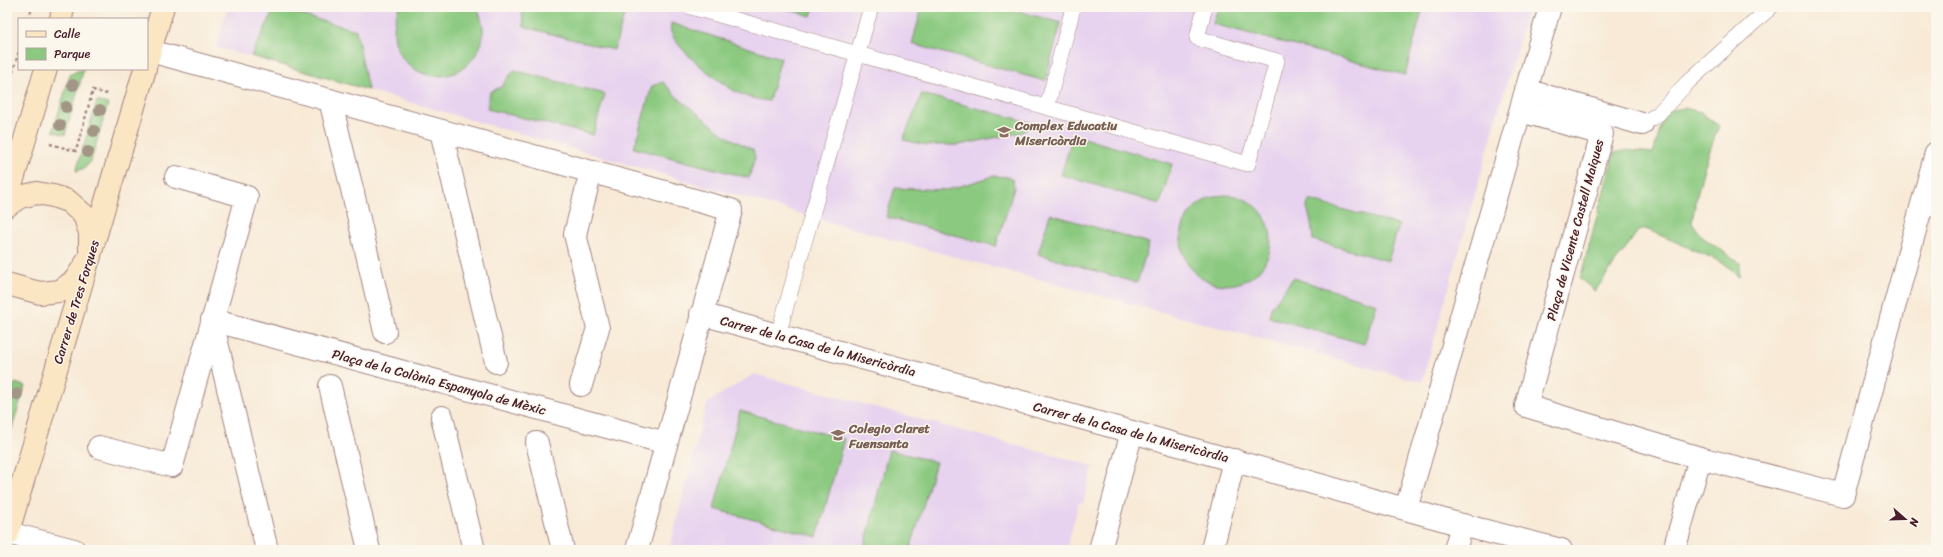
<svg xmlns="http://www.w3.org/2000/svg" width="1943" height="557" font-family="Sriracha,sans-serif">
<style>
.built{fill:#e7d2ef}
.green{fill:#8bc980;stroke:#6a7456}
.lines{fill:none;stroke-linecap:round;stroke-linejoin:round}
.service-casing{stroke:#a18481;stroke-width:16}
.pedestrian-casing{stroke:#a18481;stroke-width:24}
.minor-casing{stroke:#a18481;stroke-width:24}
.secondary-casing{stroke:#a18481;stroke-width:24}
.path{stroke:#a18481;stroke-width:2.5;stroke-dasharray:3 3;stroke-linecap:butt}
.service{stroke:#fff;stroke-width:15}
.pedestrian{stroke:#fff;stroke-width:22}
.minor{stroke:#fff;stroke-width:22}
.secondary{stroke:#fbe6c4;stroke-width:22}
.tree{fill:#a39686}
.labels{text-anchor:middle;dominant-baseline:central;stroke-width:3;stroke-linejoin:round;paint-order:stroke}
.education-label{font-size:13px;font-weight:bold;fill:#785e54;stroke:#fbf7ec;text-anchor:start}
.street-label{font-size:13px;fill:#4a1f2b;stroke:#fbf7ec}
</style>
<rect width="100%" height="100%" fill="#fbf7ec"/>
<filter id="ink" filterUnits="userSpaceOnUse"><feTurbulence type="fractalNoise" baseFrequency=".025" numOctaves="2"/><feDisplacementMap in="SourceGraphic" scale="8" xChannelSelector="R" yChannelSelector="G"/><feConvolveMatrix kernelMatrix="1 2 1 2 8 2 1 2 1" color-interpolation-filters="sRGB"/></filter>
<filter id="wash" filterUnits="userSpaceOnUse"><feTurbulence type="fractalNoise" baseFrequency=".012" numOctaves="4" result="noise"/><feDisplacementMap in="SourceGraphic" scale="16" xChannelSelector="R" yChannelSelector="G"/><feGaussianBlur stdDeviation="0.9" result="paint"/><feColorMatrix in="noise" values="0 0 0 0 0 0 0 0 0 0 0 0 0 0 0 0 0 1.4 0 .05"/><feComposite in="paint" operator="in"/></filter>
<g filter="url(#wash)">
<rect width="100%" height="100%" fill="#f8ead7"/>
<!-- built -->
<g class="built">
<path d="M 228,7 L 1528,7 L 1422,382 L 907,244 L 216,47 Z"/>
<path d="M 754,374 L 1093,466 L 1083,503 L 1079,502 L 1066,550 L 669,550 L 707,403 Z"/>
</g>
<!-- green -->
<g class="green">
<path d="M 399,7 L 476,7 C 484,21 486,37 478,51 C 450,102 374,69 399,7 Z"/>
<path d="M 521,7 L 608,7 L 625,12 L 614,50 L 524,27 Z"/>
<path d="M 779,7 L 814,7 L 811,16 Z"/>
<path d="M 922,7 L 1004,7 L 1061,23 L 1045,81 L 912,44 Z"/>
<path d="M 1218,7 L 1423,7 L 1405,75 L 1213,24 Z"/>
<path d="M 275,8 L 356,30 L 368,90 L 251,56 Z"/>
<path d="M 671,23 L 781,58 L 769,101 C 760,100 750,98 742,95 C 725,87 676,50 671,32 C 670,30 671,26 671,23 Z"/>
<path d="M 84,69 L 65,135 L 53,131 L 70,75 L 77,71 Z"/>
<path d="M 514,70 L 605,94 L 593,135 L 487,109 L 490,92 L 501,87 Z"/>
<path d="M 663,82 L 678,98 L 726,136 L 753,150 L 755,157 L 749,178 L 634,148 L 652,86 Z"/>
<path d="M 922,94 L 1033,123 L 1023,132 L 959,145 L 927,145 L 903,140 Z"/>
<path d="M 97,101 L 108,104 L 91,161 L 85,168 L 76,171 Z"/>
<path d="M 1685,108 L 1700,112 L 1719,126 C 1706,158 1697,189 1692,223 L 1701,236 L 1740,263 L 1739,277 L 1724,263 L 1646,229 L 1638,231 L 1595,291 L 1580,279 L 1614,153 L 1626,150 L 1653,153 L 1666,111 Z"/>
<path d="M 1073,135 L 1172,164 L 1160,204 L 1061,175 Z"/>
<path d="M 994,176 L 1008,177 L 1013,180 L 1014,188 L 996,246 L 886,217 L 895,188 L 947,190 Z"/>
<circle cx="1226" cy="240" r="45"/>
<path d="M 1309,200 L 1399,225 L 1388,261 L 1313,240 L 1311,222 L 1307,207 Z"/>
<path d="M 1050,214 L 1149,243 L 1137,283 L 1038,254 Z"/>
<path d="M 1293,278 L 1377,304 L 1364,344 L 1269,317 L 1271,308 Z"/>
<path d="M 15,383 L 25,386 L 7,444 L 7,409 Z"/>
<path d="M 740,411 L 844,439 L 817,537 L 714,509 Z"/>
<path d="M 889,450 L 936,462 L 910,550 L 864,549 Z"/>
</g>
</g>
<g filter="url(#ink)">
<g class="lines">
<defs>
<g id="service">
<path d="M 691,7 L 1248,164 L 1277,61 L 1197,38 L 1205,7"/>
<path d="M 1047,107 L 1073,8 L 1070,7"/>
<path d="M 1642,124 L 1658,114 L 1688,82 L 1771,7"/>
<path d="M 778,335 L 871,7"/>
</g>
<g id="pedestrian">
<path d="M 1521,111 L 1602,134 L 1526,406 L 1700,458 L 1843,495 L 1936,153"/>
<path d="M 353,193 L 385,332"/>
<path d="M 456,194 L 496,362"/>
<path d="M 575,234 L 598,328 L 581,385"/>
<path d="M 212,322 L 267,550"/>
<path d="M 330,386 L 369,550"/>
<path d="M 442,417 L 474,550"/>
<path d="M 537,443 L 563,550"/>
<path d="M 99,447 L 172,466 L 247,197 L 176,177"/>
<path d="M 1455,550 L 1462,525"/>
<path d="M 1674,550 L 1700,458"/>
</g>
<g id="minor">
<path d="M 150,51 L 731,210 L 637,550"/>
<path d="M 1526,90 L 1642,124"/>
<path d="M 330,100 L 353,193"/>
<path d="M 441,131 L 456,194"/>
<path d="M 1923,202 L 1936,206"/>
<path d="M 575,234 L 591,172"/>
<path d="M 701,314 L 1132,432 L 1462,525 L 1561,550"/>
<path d="M 212,320 L 666,443"/>
<path d="M 1406,509 L 1550,7"/>
<path d="M 8,533 L 74,550"/>
<path d="M 1100,550 L 1132,432"/>
<path d="M 1212,550 L 1234,460"/>
</g>
<g id="secondary">
<path d="M 61,19 L 63,7"/>
<path d="M 147,61 L 163,7"/>
<path d="M 7,199 L 46,69"/>
<path d="M 7,206 L 20,197 L 37,193 L 53,196 L 68,201 L 84,215 L 90,233 L 90,257 L 75,280 L 60,291 L 40,293 L 7,284"/>
<path d="M 7,535 L 145,69"/>
</g>
</defs>
<!-- service casing -->
<use href="#service" class="service-casing"/>
<!-- pedestrian casing -->
<use href="#pedestrian" class="pedestrian-casing"/>
<!-- minor casing -->
<use href="#minor" class="minor-casing"/>
<!-- secondary casing -->
<use href="#secondary" class="secondary-casing"/>
<!-- path -->
<g class="path">
<path d="M 118,7 L 134,11"/>
<path d="M 29,19 L 32,7"/>
<path d="M 9,96 L 10,82 L 19,51"/>
<path d="M 50,144 L 76,151 L 93,90 L 110,95"/>
</g>
<!-- service -->
<use href="#service" class="service"/>
<!-- pedestrian -->
<use href="#pedestrian" class="pedestrian"/>
<!-- minor -->
<use href="#minor" class="minor"/>
<!-- secondary -->
<use href="#secondary" class="secondary"/>
</g>
<!-- trees -->
<g class="tree">
<circle cx="73" cy="85" r="6"/>
<circle cx="66" cy="107" r="6"/>
<circle cx="100" cy="110" r="6"/>
<circle cx="60" cy="125" r="6"/>
<circle cx="94" cy="131" r="6"/>
<circle cx="88" cy="152" r="6"/>
<circle cx="17" cy="394" r="6"/>
</g>
</g>
<!-- icons -->
<defs>
<symbol id="school-bare" viewBox="-9 -9 18 18"><path d="M0-5L7-2L0 1L-7-2ZM-4 1L0 2.5L4 1V4Q0 6-4 4Z" fill="#8d6e63" stroke="#fbf7ec" stroke-width="2.5" paint-order="stroke"/></symbol>
</defs>
<g fill-rule="evenodd">
<use href="#school-bare" x="994" y="122" width="20" height="20"/>
<use href="#school-bare" x="828" y="425" width="20" height="20"/>
</g>
<g class="labels">
<!-- education labels -->
<g class="education-label">
<text x="1015" y="125">Complex Educatiu<tspan x="1015" dy="15">Misericòrdia</tspan></text>
<text x="849" y="428">Colegio Claret<tspan x="849" dy="15">Fuensanta</tspan></text>
</g>
<!-- street labels -->
<g class="street-label">
<text transform="translate(1575 230) rotate(-75)">Plaça de Vicente Castell Maiques</text>
<text transform="translate(76 302) rotate(-73)">Carrer de Tres Forques</text>
<text transform="translate(818 346) rotate(15)">Carrer de la Casa de la Misericòrdia</text>
<text transform="translate(439 382) rotate(15)">Plaça de la Colònia Espanyola de Mèxic</text>
<text transform="translate(1131 432) rotate(15)">Carrer de la Casa de la Misericòrdia</text>
</g>
</g>
<!-- margin -->
<rect width="1943" height="557" fill="none" stroke="#fbf7ec" stroke-width="24"/>
<!-- legend -->
<rect x="18" y="18" width="130" height="52" fill="#fbf7ec" stroke="#b4a19f"/>
<rect x="26" y="31" width="20" height="6" fill="#fbe6c4" stroke="#b4a19f"/>
<text x="54" y="38" font-size="12" fill="#4a1f2b">Calle</text>
<rect x="26" y="48" width="20" height="12" fill="#8bc980" stroke="#b4a19f"/>
<text x="54" y="58" font-size="12" fill="#4a1f2b">Parque</text>
<!-- north arrow -->
<g transform="translate(1905 519) rotate(110)" stroke="#fbf7ec" stroke-width="3" paint-order="stroke">
<path d="M0-3L7 15L0 10L-7 15Z" fill="#4a1f2b"/>
<text y="-6" font-size="11" font-weight="bold" text-anchor="middle" fill="#4a1f2b">N</text>
</g>
</svg>
